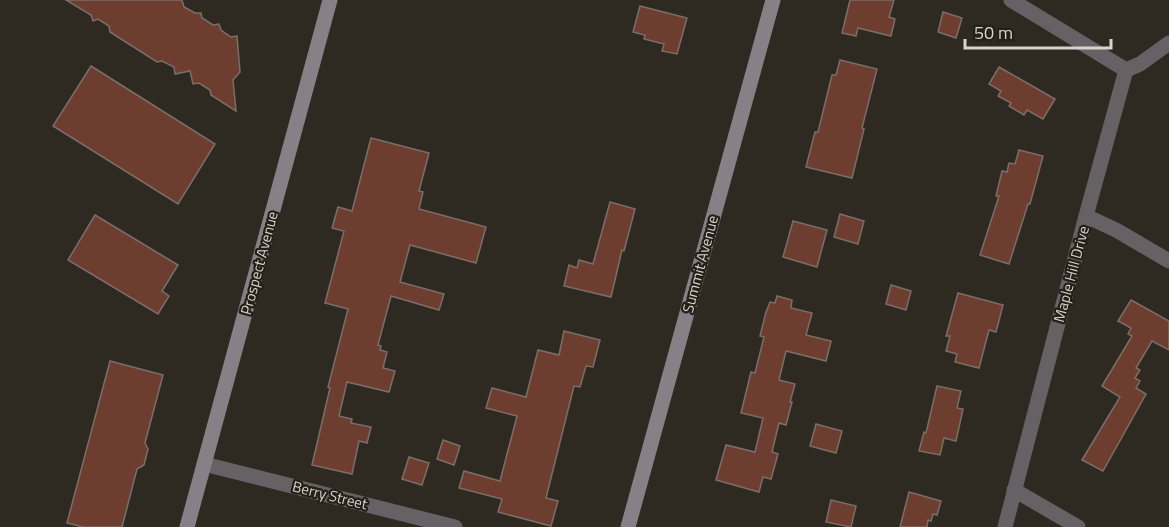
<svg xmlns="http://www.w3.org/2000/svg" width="1169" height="527" font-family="'Titillium Web',sans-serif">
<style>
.building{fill:#6d3e2f;stroke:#7b6e6a;stroke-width:1.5}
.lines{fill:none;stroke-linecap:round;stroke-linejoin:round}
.street{stroke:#666165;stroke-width:15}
.secondary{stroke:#878086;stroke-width:15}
.labels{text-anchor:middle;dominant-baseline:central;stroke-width:4.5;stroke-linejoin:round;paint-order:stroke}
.street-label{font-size:15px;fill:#d7d4ce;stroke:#252017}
</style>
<rect width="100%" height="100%" fill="#2f2a21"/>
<!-- building -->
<g class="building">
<path d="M 66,0 L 182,0 L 184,7 L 195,13 L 201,13 L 202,18 L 213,25 L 219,24 L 221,30 L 231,37 L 237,36 L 240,72 L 233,80 L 236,111 L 211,95 L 210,90 L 199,83 L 193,84 L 190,71 L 175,74 L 174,67 L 162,61 L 157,62 L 110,32 L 109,26 L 98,19 L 93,21 L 91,15 Z"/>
<path d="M 850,0 L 894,0 L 889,17 L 895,19 L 891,36 L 858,28 L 856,36 L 842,33 Z"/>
<path d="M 640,6 L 687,18 L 677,54 L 662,51 L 664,44 L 644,39 L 645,35 L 633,32 Z"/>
<path d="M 943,12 L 962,18 L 956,38 L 938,32 Z"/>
<path d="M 840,60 L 877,69 L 862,128 L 864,129 L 852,178 L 806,167 L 815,132 L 818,132 L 832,75 L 836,75 Z"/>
<path d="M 91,66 L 215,144 L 178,204 L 53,126 Z"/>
<path d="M 999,67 L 1055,99 L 1043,119 L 1027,110 L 1024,115 L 1009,106 L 1011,103 L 998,96 L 1001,91 L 989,84 Z"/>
<path d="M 371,138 L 429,153 L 419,191 L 423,192 L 419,209 L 486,227 L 476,263 L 410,245 L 400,282 L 444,294 L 439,310 L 391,296 L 378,345 L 381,346 L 380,350 L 387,352 L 383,368 L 395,371 L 389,392 L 347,382 L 339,416 L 352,419 L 351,423 L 371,427 L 367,443 L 359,441 L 352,474 L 312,465 L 330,388 L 328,387 L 348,309 L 325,303 L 344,231 L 332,228 L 338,207 L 352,211 Z"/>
<path d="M 1019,150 L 1043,156 L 1030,204 L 1028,204 L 1009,264 L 980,255 L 999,196 L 996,196 L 1002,171 L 1007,172 L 1009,163 L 1015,164 Z"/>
<path d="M 610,202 L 635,209 L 624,251 L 622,250 L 611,297 L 564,286 L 569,265 L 577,268 L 579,260 L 593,264 Z"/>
<path d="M 840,214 L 864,221 L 858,244 L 834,237 Z"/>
<path d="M 95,215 L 178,265 L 162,291 L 169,296 L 158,314 L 68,260 Z"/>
<path d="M 793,221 L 827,230 L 817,267 L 783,257 Z"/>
<path d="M 891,285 L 911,291 L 906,310 L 886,304 Z"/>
<path d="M 958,293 L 1003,305 L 996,332 L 989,330 L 979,368 L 955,362 L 957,354 L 946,351 L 950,336 L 946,336 Z"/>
<path d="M 777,296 L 792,300 L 791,308 L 812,313 L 806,335 L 831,341 L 826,361 L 786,351 L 779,380 L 795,384 L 790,402 L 792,402 L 786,425 L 779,423 L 772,452 L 778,454 L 771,479 L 763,477 L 759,492 L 716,480 L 726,445 L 755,452 L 763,418 L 741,413 L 751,372 L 755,373 L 764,337 L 760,336 L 766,312 L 770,302 L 775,303 Z"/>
<path d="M 1131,300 L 1169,321 L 1169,350 L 1152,341 L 1136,368 L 1140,370 L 1135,378 L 1140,381 L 1136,388 L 1146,394 L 1103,471 L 1082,460 L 1120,397 L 1102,386 L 1132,336 L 1128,334 L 1131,328 L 1118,321 Z"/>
<path d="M 564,331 L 600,340 L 593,367 L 586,366 L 580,387 L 574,386 L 546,498 L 558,501 L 551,526 L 498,512 L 502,499 L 459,488 L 464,471 L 500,481 L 517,416 L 486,408 L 492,388 L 526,397 L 538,350 L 559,355 Z"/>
<path d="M 110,361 L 163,375 L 145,443 L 148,449 L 144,465 L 137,469 L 122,527 L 83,527 L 67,523 Z"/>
<path d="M 937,386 L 961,391 L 957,408 L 963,409 L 956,441 L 944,438 L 940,455 L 919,451 L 924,432 L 926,433 Z"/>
<path d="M 816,424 L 842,431 L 836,453 L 810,446 Z"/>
<path d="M 443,440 L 460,446 L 454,465 L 437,459 Z"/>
<path d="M 409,457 L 429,463 L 422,485 L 402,479 Z"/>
<path d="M 909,492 L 941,501 L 937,515 L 933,514 L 931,521 L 928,520 L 927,527 L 900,527 Z"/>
<path d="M 831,500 L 856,506 L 851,527 L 826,522 Z"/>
</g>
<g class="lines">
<!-- street -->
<g class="street">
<path d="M 1011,0 L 1126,70"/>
<path d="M 1086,216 L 1116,230 L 1169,261"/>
<path d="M 204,464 L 455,527"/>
<path d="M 1014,490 L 1078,527"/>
<path d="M 1005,527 L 1086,216 L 1126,70 L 1140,64 L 1169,43"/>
</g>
<!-- secondary -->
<g class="secondary">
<path d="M 187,527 L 330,0"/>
<path d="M 628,527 L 773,0"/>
</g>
</g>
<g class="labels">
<!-- street labels -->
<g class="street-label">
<text transform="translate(259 263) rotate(-75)">Prospect Avenue</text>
<text transform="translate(700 264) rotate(-75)">Summit Avenue</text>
<text transform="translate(1071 274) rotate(-75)">Maple Hill Drive</text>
<text transform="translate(330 495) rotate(14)">Berry Street</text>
</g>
</g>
<!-- scale -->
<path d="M965 39v9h146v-9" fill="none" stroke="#d7d4ce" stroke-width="3"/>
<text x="974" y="39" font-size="18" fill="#d7d4ce" stroke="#252017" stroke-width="4.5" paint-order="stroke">50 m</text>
</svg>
